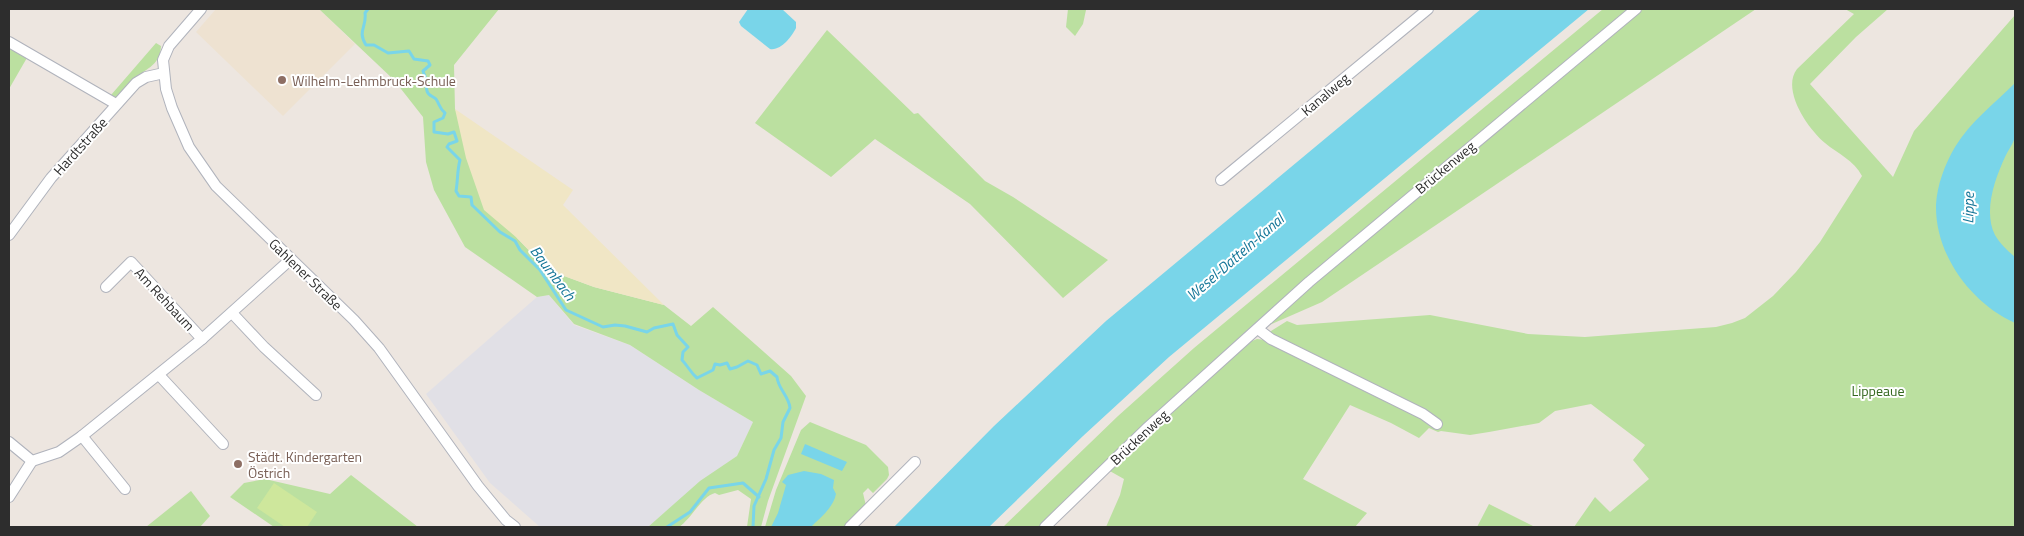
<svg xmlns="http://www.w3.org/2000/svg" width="2024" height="536" font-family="'Titillium Web',sans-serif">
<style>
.industrial{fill:#e1e0e6}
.education{fill:#eee2d1}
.green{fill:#bbe0a0}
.sand{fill:#f0e6c5}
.pitch{fill:#cee79c}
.water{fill:#79d5e9}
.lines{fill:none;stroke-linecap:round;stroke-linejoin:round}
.stream{stroke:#79d5e9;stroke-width:3}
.minor-casing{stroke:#b0b3bc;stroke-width:12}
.minor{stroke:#fff;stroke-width:10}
.education-dot{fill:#8d6e63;stroke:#fff;stroke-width:2}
.labels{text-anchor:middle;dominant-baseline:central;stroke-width:4;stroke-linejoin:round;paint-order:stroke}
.education-label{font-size:14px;fill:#785e54;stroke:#fff;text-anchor:start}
.street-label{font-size:14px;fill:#2d2d2d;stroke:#fff}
.park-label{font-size:14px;fill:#34671f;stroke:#fff}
.water-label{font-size:15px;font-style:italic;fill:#157698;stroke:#fff}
</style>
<rect width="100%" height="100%" fill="#ede6e0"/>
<!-- industrial -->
<path class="industrial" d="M 549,295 L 574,325 L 630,345 L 699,390 L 753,422 L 737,456 L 700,482 L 648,527 L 540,527 L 490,483 L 426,394 L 537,297 Z"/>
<!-- education -->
<path class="education" d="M 216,9 L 319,9 L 355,44 L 283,116 L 196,32 Z"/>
<!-- green -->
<g class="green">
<path d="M 319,9 L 499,9 L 454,65 L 455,109 L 517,238 L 548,270 L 594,287 L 664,305 L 691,326 L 713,307 L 791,376 L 806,396 L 768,501 L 761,527 L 747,527 L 751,499 L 738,490 L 719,495 L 715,493 C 702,496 692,518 679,527 L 648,527 L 700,481 L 737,456 L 753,422 L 699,390 L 630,345 L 574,324 L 549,295 L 537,297 L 465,247 L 434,190 L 426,162 L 423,117 L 394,80 Z"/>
<path d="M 1068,9 L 1086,9 L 1086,10 L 1083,24 L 1075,36 L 1066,27 Z"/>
<path d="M 1603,9 L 1631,9 L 1107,461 L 1039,527 L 1003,527 L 1118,416 L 1194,348 Z"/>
<path d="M 1643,9 L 1756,9 L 1322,302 L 1267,326 L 1319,278 Z"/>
<path d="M 1845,9 L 1888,9 L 1856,37 L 1810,84 L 1893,177 L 1914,131 L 2015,15 L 2015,527 L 1574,527 L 1595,497 L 1610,512 L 1649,479 L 1633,460 L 1645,445 L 1591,404 L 1555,411 L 1539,423 L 1489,432 L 1470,435 L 1441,431 L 1438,432 L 1429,428 L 1419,438 L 1391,423 L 1350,405 L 1303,479 L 1367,513 L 1355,527 L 1106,527 L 1120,495 L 1124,479 L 1108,470 L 1208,378 L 1252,341 L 1257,339 L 1265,340 L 1271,331 L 1287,321 L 1297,325 L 1430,315 L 1528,334 L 1585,337 L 1716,327 L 1732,323 L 1745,318 L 1773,296 L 1796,272 L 1820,242 L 1862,176 C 1854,160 1838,154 1825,143 C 1808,129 1781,90 1797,69 L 1854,14 Z"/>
<path d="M 827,30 L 914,114 L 918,113 L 985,181 L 1013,197 L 1108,260 L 1063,298 L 970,204 L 875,139 L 831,177 L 755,123 Z"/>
<path d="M 9,36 L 111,95 L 156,43 L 161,46 C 160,67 144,69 131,81 C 125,87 121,94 115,99 L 9,39 Z"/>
<path d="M 9,45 L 28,56 L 9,89 Z"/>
<path d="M 810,422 L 866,445 L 888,467 L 889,475 L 887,479 L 873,493 L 868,488 L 863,493 L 866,506 L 845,527 L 765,527 L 776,490 L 801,430 Z"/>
<path d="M 351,475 L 418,527 L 274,527 L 230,497 L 244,483 L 265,479 L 330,494 Z"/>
<path d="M 191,491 L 210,516 L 200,527 L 146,527 Z"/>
<path d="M 1489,504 L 1533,526 L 1532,527 L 1477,527 Z"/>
</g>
<!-- sand -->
<path class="sand" d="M 455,109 L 573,190 L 563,205 L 664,305 L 594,287 L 548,270 L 517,238 L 484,210 L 466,158 Z"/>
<!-- pitch -->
<path class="pitch" d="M 274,483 L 317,512 L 307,527 L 285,527 L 257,508 Z"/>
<!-- water -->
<g class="water">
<path d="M 748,9 L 782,9 L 796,22 L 796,28 C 792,36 781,51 770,49 L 741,26 L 739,22 Z"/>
<path d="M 1481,9 L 1589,9 L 1169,357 L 1083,436 L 989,527 L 894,527 L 994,426 L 1106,321 Z"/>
<path d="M 2015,83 C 2015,100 2018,119 2015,136 C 2014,143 2008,150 2005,157 C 1995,179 1983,211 1995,235 C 2000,244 2008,251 2015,257 L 2015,323 C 1971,303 1935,255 1936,205 C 1937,185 1945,164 1955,147 C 1970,122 1995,103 2015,83 Z"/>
<path d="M 805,444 L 847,462 L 842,471 L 801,454 Z"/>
<path d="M 804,471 L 821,474 L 834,480 L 833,488 L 836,494 C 833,508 821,517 811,527 L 771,527 L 778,513 L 786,485 L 782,482 L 788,475 Z"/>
</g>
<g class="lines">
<!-- stream -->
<g class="stream">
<path d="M 368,9 L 365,13 C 367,27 357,31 366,45 L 374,45 L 388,53 L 409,51 L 414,59 L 428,61 L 430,65 L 423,71 C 428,81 425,84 427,91 C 428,96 433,96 436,99 C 440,105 439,108 445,113 L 443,118 L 434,122 L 434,132 L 448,134 L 454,132 L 457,141 L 449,144 L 447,147 L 460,160 C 457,171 458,180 456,191 L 459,196 L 471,197 L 472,205 L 500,232 L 515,241 L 520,250 L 540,270 L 566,310 L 603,327 L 615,325 L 625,326 L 647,332 L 654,328 L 673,324 L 677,335 L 688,347 L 683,352 L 682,360 C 688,366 690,372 697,378 L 713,370 L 715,364 L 720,365 L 727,363 L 730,369 L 737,367 L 748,361 L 757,365 L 761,374 L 770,371 L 777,377 C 778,389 789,396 790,408 L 783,422 L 781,438 L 774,450 L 766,479 L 754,506 L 753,527"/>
<path d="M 667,527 L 690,512 L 709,488 L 743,483 L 759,497"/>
</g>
<defs>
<g id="minor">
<path d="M 201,9 L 169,46 L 163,60 L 166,89 L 172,108 L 189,147 L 216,186 L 354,320 L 379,348 L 478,486 L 506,520 L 515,527"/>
<path d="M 9,42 L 116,104"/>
<path d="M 1221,180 L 1428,9"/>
<path d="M 9,235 L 51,178 L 136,83 L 146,77 L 164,73"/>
<path d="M 106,287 L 131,262 L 202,339"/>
<path d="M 232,313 L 264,347 L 316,395"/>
<path d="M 1258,329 L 1271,339 L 1423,414 L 1437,424"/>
<path d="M 159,375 L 223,444"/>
<path d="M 82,436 L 125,489"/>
<path d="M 9,442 L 32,461 L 59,452 L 82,436 L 202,339 L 291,259"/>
<path d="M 9,497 L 32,461"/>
<path d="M 850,527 L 915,462"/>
<path d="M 1045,527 L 1146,429 L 1309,282 L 1636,9"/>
</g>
</defs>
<!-- minor casing -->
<use href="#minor" class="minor-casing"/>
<!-- minor -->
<use href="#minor" class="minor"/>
</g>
<!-- markers -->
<g class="education-dot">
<circle cx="282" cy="80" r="5"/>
<circle cx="238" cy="464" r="5"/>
</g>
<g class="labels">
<!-- education labels -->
<g class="education-label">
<text x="292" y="80">Wilhelm-Lehmbruck-Schule</text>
<text x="248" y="456">Städt. Kindergarten<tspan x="248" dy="16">Östrich</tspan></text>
</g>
<!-- street labels -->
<g class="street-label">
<text transform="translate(1325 94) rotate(-40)">Kanalweg</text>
<text transform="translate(80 146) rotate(-48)">Hardtstraße</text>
<text transform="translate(1445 167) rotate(-40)">Brückenweg</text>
<text transform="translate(306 274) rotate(44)">Gahlener Straße</text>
<text transform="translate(165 299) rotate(47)">Am Rehbaum</text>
<text transform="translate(1139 437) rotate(-43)">Brückenweg</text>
</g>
<!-- park labels -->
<g class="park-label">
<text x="1878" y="390">Lippeaue</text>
</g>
<!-- water labels -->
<g class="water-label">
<text transform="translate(1968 208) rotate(-89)">Lippe</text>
<text transform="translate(1235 257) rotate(-41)">Wesel-Datteln-Kanal</text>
<text transform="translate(553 273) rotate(53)">Baumbach</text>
</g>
</g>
<!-- border -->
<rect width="2024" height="536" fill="none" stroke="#2d2d2d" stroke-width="20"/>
</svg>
